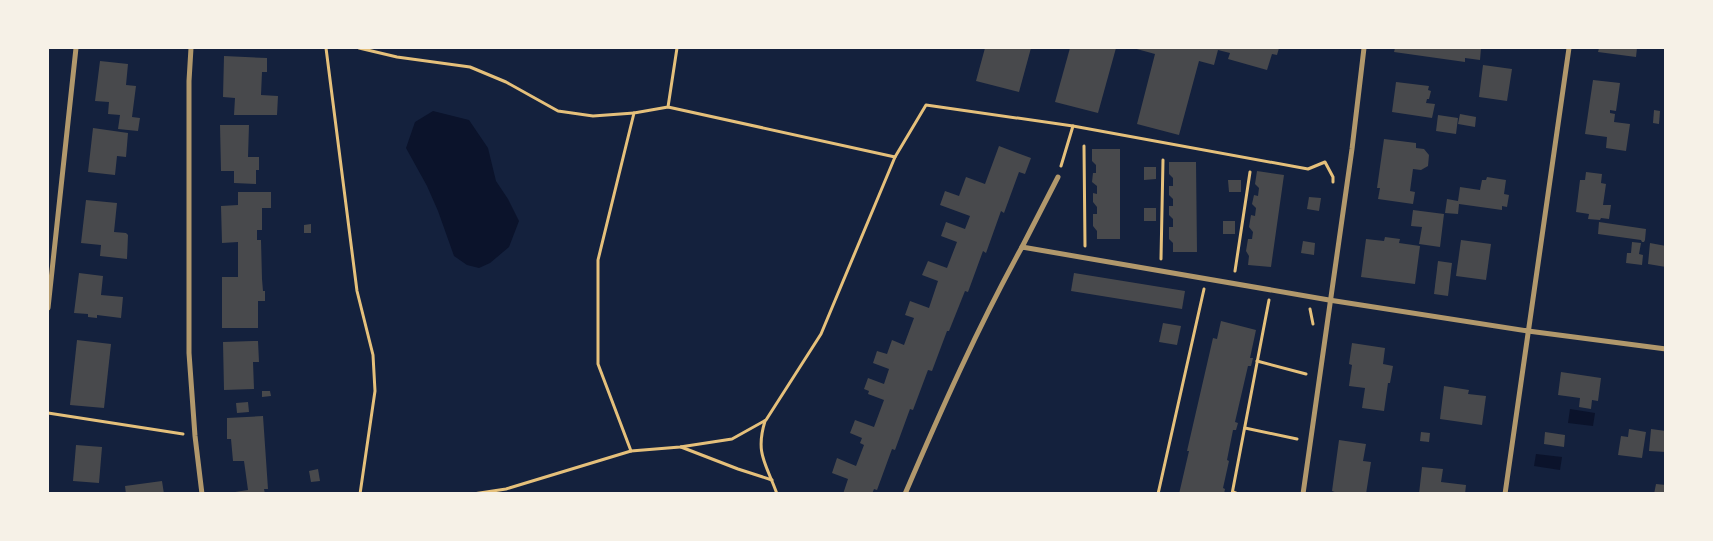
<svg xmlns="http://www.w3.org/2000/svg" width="1713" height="541" font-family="'Fira Sans',sans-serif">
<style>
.water{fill:#0b132b}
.building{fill:#48494c}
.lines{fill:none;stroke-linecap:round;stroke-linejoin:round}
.path{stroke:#e5c07b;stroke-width:3}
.minor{stroke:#b1986c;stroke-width:5}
</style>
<rect width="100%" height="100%" fill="#14213d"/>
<!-- water -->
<g class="water">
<path d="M 433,111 L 469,120 L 488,148 L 496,181 L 508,199 L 519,221 L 509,247 L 490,263 L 479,268 L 467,265 L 454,256 L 438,211 L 427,186 L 406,148 L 415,122 Z"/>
<path d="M 1570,409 L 1595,413 L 1593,426 L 1568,423 Z"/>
<path d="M 1536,454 L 1562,457 L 1560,470 L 1534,466 Z"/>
</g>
<!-- building -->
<g class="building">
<path d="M 985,48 L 1031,48 L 1019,92 L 976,81 Z"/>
<path d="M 1070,48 L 1116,48 L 1098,113 L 1055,102 Z"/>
<path d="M 1133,48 L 1279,48 L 1277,55 L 1272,54 L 1267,70 L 1228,59 L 1230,53 L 1218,50 L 1214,65 L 1199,61 L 1179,135 L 1137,124 L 1155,54 Z"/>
<path d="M 1395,48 L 1481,48 L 1480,60 L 1465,58 L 1465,62 L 1394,52 Z"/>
<path d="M 1599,48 L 1637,48 L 1636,57 L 1598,52 Z"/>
<path d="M 224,56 L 267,58 L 267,72 L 262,72 L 261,95 L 278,96 L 277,115 L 234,115 L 235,98 L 223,97 Z"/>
<path d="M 100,61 L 128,64 L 126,85 L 136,86 L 132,117 L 140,118 L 138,131 L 118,129 L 120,115 L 108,114 L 109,102 L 95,101 Z"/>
<path d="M 1483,65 L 1512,69 L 1507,101 L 1479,97 Z"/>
<path d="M 1593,80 L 1620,83 L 1616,111 L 1610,110 L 1610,113 L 1615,114 L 1614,122 L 1630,124 L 1626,151 L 1606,148 L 1607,137 L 1585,134 Z"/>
<path d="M 1396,82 L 1429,86 L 1428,90 L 1431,91 L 1429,99 L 1427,99 L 1426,103 L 1435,104 L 1432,118 L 1392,112 Z"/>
<path d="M 1654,110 L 1660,111 L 1659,124 L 1653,123 Z"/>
<path d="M 1460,114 L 1476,117 L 1475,127 L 1458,124 Z"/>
<path d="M 1438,115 L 1458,118 L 1456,134 L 1436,131 Z"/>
<path d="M 220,125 L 249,125 L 248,157 L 259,157 L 259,170 L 256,170 L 256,184 L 234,183 L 234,171 L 221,171 Z"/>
<path d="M 93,128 L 128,133 L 126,157 L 117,156 L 115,175 L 88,172 Z"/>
<path d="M 1384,139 L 1416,143 L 1416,148 L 1424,149 L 1429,155 L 1428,166 L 1421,170 L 1413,169 L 1410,191 L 1415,192 L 1413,204 L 1378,199 L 1380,188 L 1377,188 Z"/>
<path d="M 999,146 L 1031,158 L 1025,174 L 1019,172 L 1004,213 L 1001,211 L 986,253 L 983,251 L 968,292 L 965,291 L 949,331 L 947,331 L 932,371 L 928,370 L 913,410 L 910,409 L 895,450 L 892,449 L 877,490 L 874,489 L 872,494 L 843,494 L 848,479 L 832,473 L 837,458 L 856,466 L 864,445 L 860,443 L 862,438 L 850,433 L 855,420 L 874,427 L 884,400 L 868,394 L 869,391 L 864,389 L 868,378 L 884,384 L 889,369 L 873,363 L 877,351 L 887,354 L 892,340 L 904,345 L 914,318 L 905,315 L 910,301 L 929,308 L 938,281 L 922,275 L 928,261 L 947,268 L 957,242 L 941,236 L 946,222 L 965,229 L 970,216 L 940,205 L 945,191 L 959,196 L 966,177 L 985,184 Z"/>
<path d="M 1092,149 L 1120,149 L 1120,239 L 1097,239 L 1097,231 L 1093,226 L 1093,214 L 1097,214 L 1097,207 L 1093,202 L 1093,193 L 1097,194 L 1097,186 L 1092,182 L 1093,173 L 1096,173 L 1096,165 L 1092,161 Z"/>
<path d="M 1169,162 L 1196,162 L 1197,252 L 1173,252 L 1173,243 L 1169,239 L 1169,227 L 1173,227 L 1173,219 L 1169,215 L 1169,206 L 1173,206 L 1173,199 L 1169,195 L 1169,186 L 1173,186 L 1173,178 L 1169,174 Z"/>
<path d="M 1144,167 L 1156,167 L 1156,179 L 1144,180 Z"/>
<path d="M 1257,171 L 1284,175 L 1271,267 L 1248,265 L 1249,256 L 1246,251 L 1248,239 L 1252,239 L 1253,232 L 1249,227 L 1251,215 L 1255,216 L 1256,208 L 1252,204 L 1254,195 L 1258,196 L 1259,188 L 1255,184 Z"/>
<path d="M 1586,172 L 1602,174 L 1601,183 L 1606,184 L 1603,205 L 1611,205 L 1609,219 L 1601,218 L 1600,220 L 1588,219 L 1589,214 L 1576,212 L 1580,180 L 1585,180 Z"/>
<path d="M 1487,177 L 1506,180 L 1504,194 L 1509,195 L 1507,207 L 1502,206 L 1502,210 L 1459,204 L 1458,214 L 1445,213 L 1447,199 L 1458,201 L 1460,187 L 1480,190 L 1482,180 L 1486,180 Z"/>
<path d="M 1228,180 L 1241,180 L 1241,192 L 1229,192 Z"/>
<path d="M 238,192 L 271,192 L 271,208 L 262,208 L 262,230 L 257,230 L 257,240 L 261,240 L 262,279 L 263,291 L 265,291 L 265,301 L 258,301 L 258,328 L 222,328 L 222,277 L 238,277 L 238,242 L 222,243 L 221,206 L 238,205 Z"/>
<path d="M 1309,197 L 1321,198 L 1319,211 L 1307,209 Z"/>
<path d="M 86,200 L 117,203 L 114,232 L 126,233 L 128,235 L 127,259 L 100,256 L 101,245 L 81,243 Z"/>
<rect x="1144" y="208" width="12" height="13"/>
<path d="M 1413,210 L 1444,214 L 1440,247 L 1419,244 L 1422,227 L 1411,226 Z"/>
<rect x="1223" y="221" width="12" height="13"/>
<path d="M 1599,222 L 1646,229 L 1645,240 L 1644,242 L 1642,242 L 1641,240 L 1598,234 Z"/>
<path d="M 311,224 L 311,233 L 304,233 L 304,225 Z"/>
<path d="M 1385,237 L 1400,239 L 1399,243 L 1420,246 L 1415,284 L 1361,277 L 1366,239 L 1384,241 Z"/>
<path d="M 1461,240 L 1491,244 L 1486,280 L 1456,276 Z"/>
<path d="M 1303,241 L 1315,243 L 1314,255 L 1301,253 Z"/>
<path d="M 1632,242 L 1641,243 L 1639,254 L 1643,255 L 1642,265 L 1626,263 L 1627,253 L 1631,253 Z"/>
<path d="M 1650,243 L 1666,246 L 1666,267 L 1648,264 Z"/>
<path d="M 1438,261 L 1452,263 L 1448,296 L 1434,294 Z"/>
<path d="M 79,273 L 103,276 L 101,295 L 123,297 L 121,318 L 97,315 L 97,318 L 88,317 L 88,314 L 74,313 Z"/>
<path d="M 1074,273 L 1185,291 L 1182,309 L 1071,291 Z"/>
<path d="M 1221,321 L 1256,330 L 1250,358 L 1253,358 L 1251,366 L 1248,366 L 1235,422 L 1238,423 L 1236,430 L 1233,430 L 1227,460 L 1229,461 L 1223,488 L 1225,489 L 1224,494 L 1179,494 L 1189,451 L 1187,451 L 1213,338 L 1217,339 Z"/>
<path d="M 1163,323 L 1181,326 L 1177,345 L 1159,342 Z"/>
<path d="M 77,340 L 111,344 L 104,408 L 70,405 Z"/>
<path d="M 253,341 L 258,341 L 259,362 L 253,362 L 254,389 L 224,390 L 223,342 Z"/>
<path d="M 1352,343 L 1385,348 L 1383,364 L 1393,366 L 1390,383 L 1388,383 L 1384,411 L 1362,408 L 1365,388 L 1349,386 L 1352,365 L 1349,364 Z"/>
<path d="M 1561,372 L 1601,378 L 1598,401 L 1592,400 L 1591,409 L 1579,407 L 1580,398 L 1558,395 Z"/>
<path d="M 1444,386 L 1469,390 L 1468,394 L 1486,396 L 1482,425 L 1440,419 Z"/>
<path d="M 262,391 L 270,391 L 271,396 L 262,397 Z"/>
<path d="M 248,402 L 249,412 L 237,413 L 236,403 Z"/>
<path d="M 263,416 L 268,489 L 264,489 L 265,494 L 235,494 L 235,492 L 248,490 L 244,461 L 233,461 L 231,439 L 227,439 L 227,418 Z"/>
<path d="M 1629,429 L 1646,432 L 1642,458 L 1618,455 L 1621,436 L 1628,437 Z"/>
<path d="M 1651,429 L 1666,431 L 1666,452 L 1649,451 Z"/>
<path d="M 1421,432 L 1430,433 L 1429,442 L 1420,441 Z"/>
<path d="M 1545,432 L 1565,435 L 1564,447 L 1544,444 Z"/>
<path d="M 1339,440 L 1366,444 L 1363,461 L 1371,462 L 1366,494 L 1340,494 L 1332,491 Z"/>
<path d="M 76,445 L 102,447 L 99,483 L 73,481 Z"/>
<path d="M 1422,467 L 1443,469 L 1441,482 L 1466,485 L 1465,494 L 1419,494 Z"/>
<path d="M 318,469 L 320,481 L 311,482 L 309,471 Z"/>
<path d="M 162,481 L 164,494 L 126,494 L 125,486 Z"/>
<path d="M 1656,484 L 1666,485 L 1666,494 L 1654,494 Z"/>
</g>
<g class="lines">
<!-- path -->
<g class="path">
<path d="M 326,48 L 357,291 L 373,355 L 375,391 L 360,494"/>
<path d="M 359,48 L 397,57 L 470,67 L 506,82 L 558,111 L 593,116 L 634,113"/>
<path d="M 668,107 L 895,157 L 926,105 L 1073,126 L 1061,166"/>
<path d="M 1073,126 L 1308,169 L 1325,162 L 1333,177 L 1333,182"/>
<path d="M 1084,146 L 1085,246"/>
<path d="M 1161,259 L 1163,160"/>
<path d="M 1235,271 L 1250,172"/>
<path d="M 1310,309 L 1313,324"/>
<path d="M 1257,361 L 1306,374"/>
<path d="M 48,413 L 183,434"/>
<path d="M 765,421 C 755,454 766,463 777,494"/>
<path d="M 1245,428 L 1297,439"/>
<path d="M 681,447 L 738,469 L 772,480"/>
<path d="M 631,451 L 598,364 L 598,260 L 634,113 L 668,107 L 677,48"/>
<path d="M 1233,492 L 1238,494"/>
<path d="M 473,494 L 506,489 L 631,451 L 680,447 L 732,439 L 766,420 L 821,334 L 895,157"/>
<path d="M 1158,494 L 1204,289"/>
<path d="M 1232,494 L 1269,300"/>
</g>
<!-- minor -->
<g class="minor">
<path d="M 191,48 L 189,81 L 189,353 L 195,436 L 202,494"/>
<path d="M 1022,247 L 1058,177"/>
<path d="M 48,308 L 76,48"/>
<path d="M 905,494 C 941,410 978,327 1022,247 L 1329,300 L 1528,331 L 1666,349"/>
<path d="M 1303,494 L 1352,149 L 1364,48"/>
<path d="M 1505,494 L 1569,48"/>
</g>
</g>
<!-- border -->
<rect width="1713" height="541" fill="none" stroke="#f6f1e7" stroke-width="98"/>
</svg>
